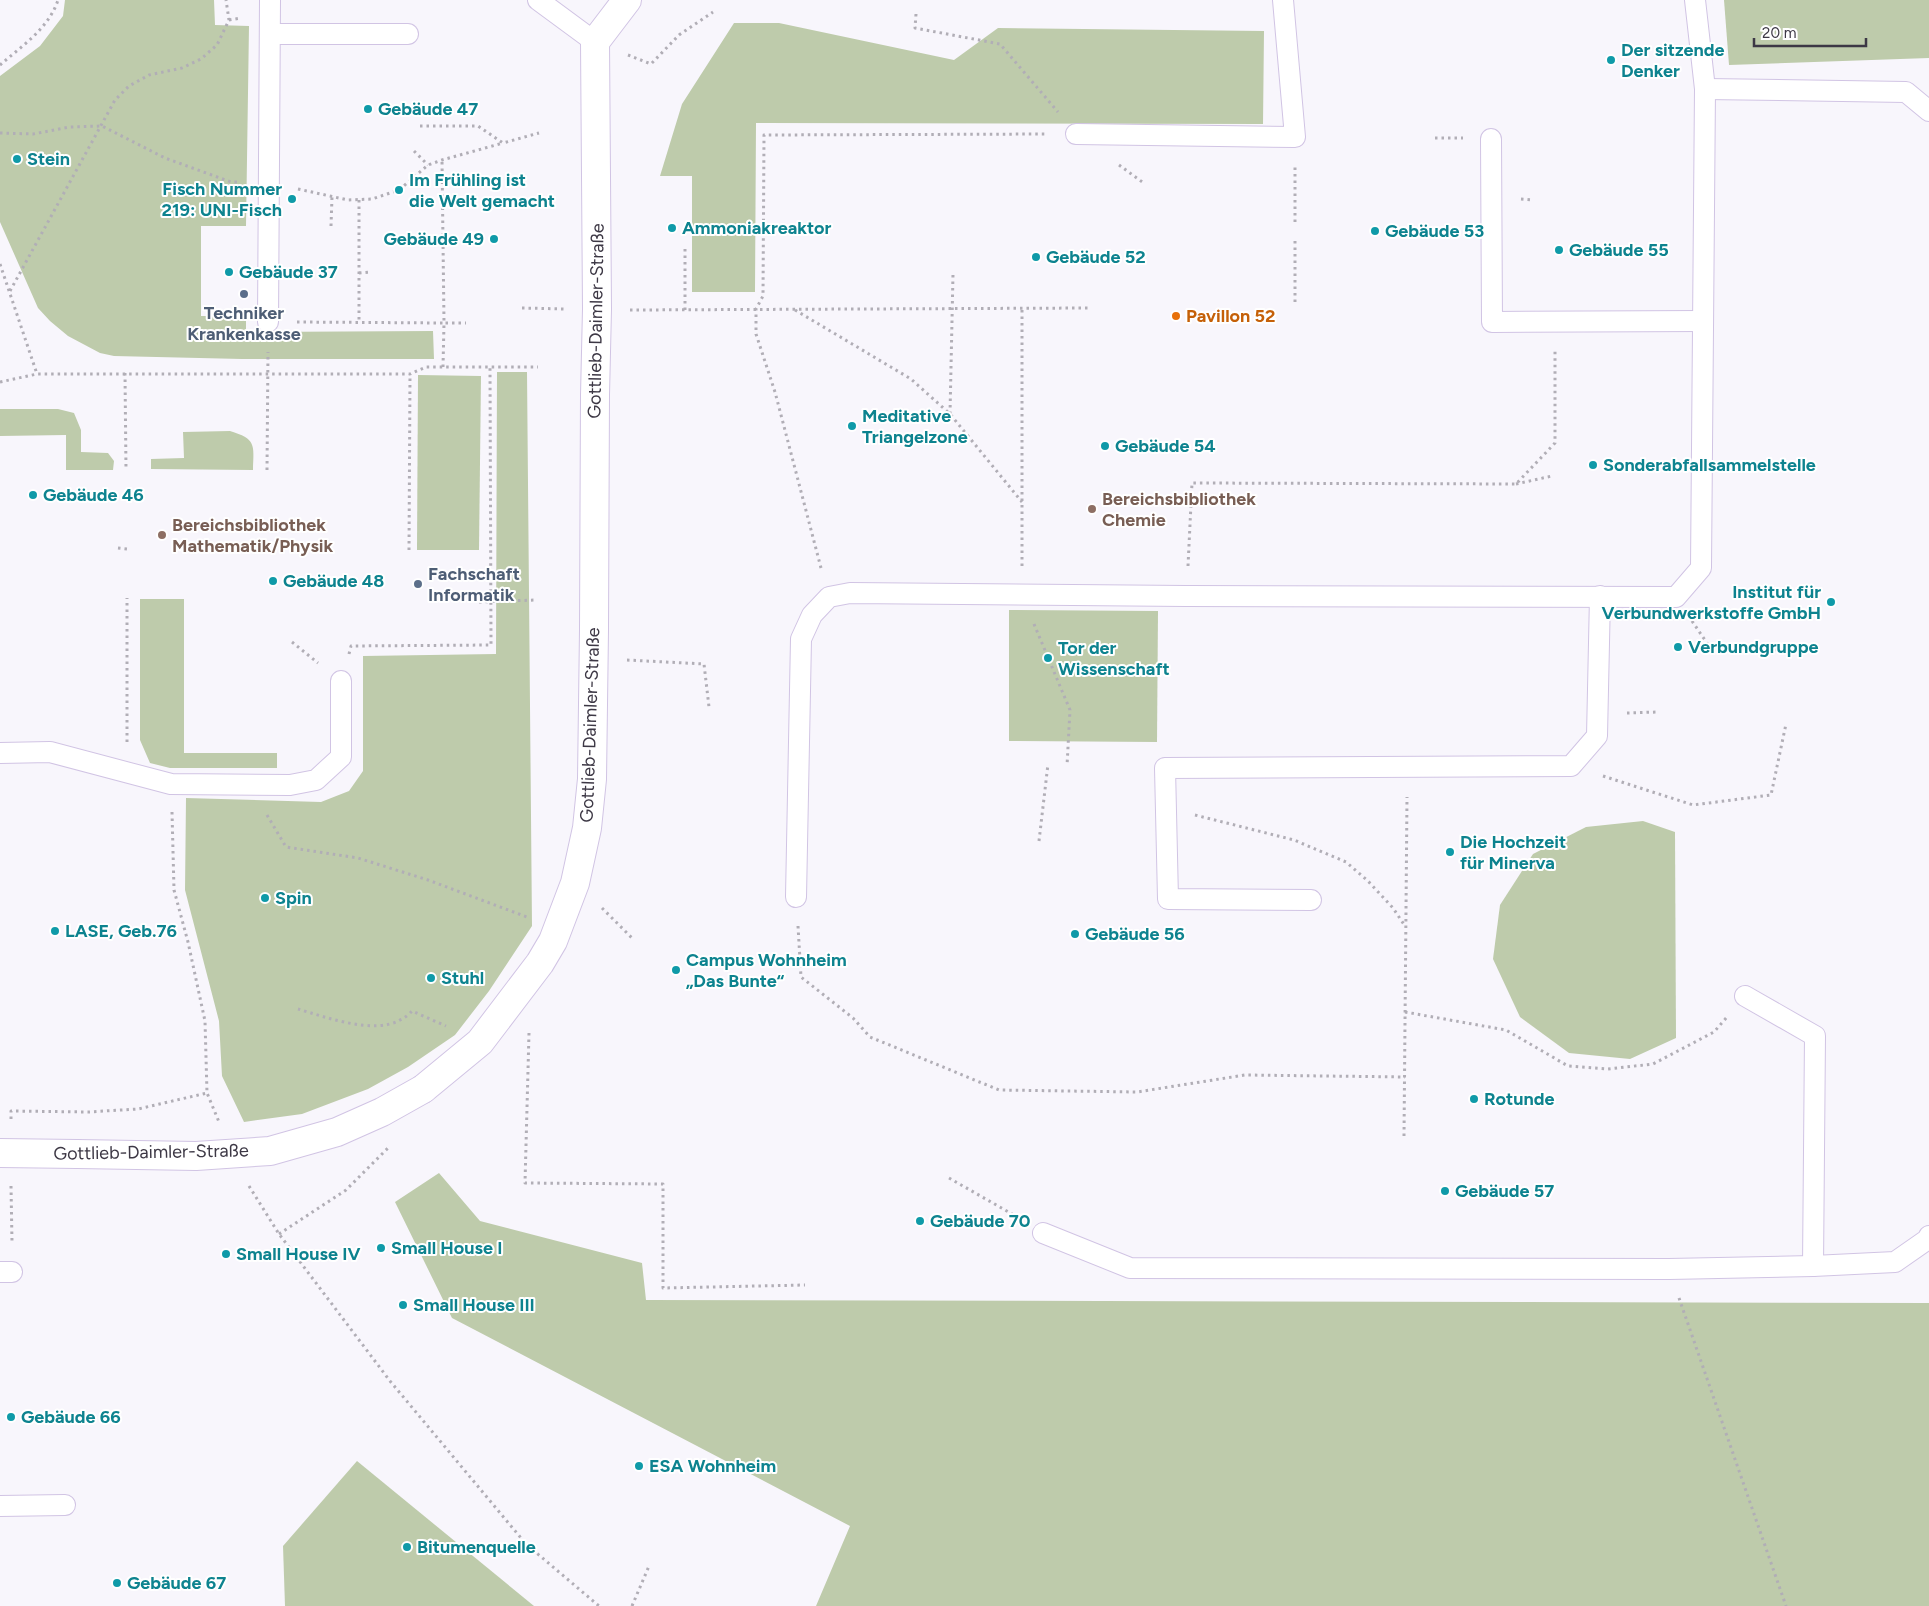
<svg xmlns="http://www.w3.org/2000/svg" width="1929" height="1606" font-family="Figtree,sans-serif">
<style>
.green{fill:#becbab}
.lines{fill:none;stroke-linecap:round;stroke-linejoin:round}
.service-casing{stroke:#d1c4e4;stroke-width:22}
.minor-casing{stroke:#d1c4e4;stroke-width:30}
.path{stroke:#b1aeb6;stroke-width:3;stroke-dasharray:2.5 4;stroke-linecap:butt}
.service{stroke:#fff;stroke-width:20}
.minor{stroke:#fff;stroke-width:28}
.minor-bridge-casing{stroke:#d1c4e4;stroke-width:30;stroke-linecap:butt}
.minor-bridge{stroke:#fff;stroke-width:28}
.culture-dot{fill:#0f9aa8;stroke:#fff;stroke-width:2}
.service-dot{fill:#5c6f8a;stroke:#fff;stroke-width:2}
.food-dot{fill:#e8710a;stroke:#fff;stroke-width:2}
.education-dot{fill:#8d6e63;stroke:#fff;stroke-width:2}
.labels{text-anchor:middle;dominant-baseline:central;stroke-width:4;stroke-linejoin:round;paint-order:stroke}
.culture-label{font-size:18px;font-weight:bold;fill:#0d838f;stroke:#fff;text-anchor:start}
.service-label{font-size:18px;font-weight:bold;fill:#4e5e75;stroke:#fff}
.food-label{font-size:18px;font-weight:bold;fill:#c56008;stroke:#fff;text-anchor:start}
.street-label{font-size:18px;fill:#3d3845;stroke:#fff}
.education-label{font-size:18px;font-weight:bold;fill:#785e54;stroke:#fff;text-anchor:start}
</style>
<rect width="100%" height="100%" fill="#f8f6fc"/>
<!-- green -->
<g class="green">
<path d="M 65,0 L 214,0 L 215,25 L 249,26 L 246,226 L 201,226 L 201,316 L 246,316 L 246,332 L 433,331 L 434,359 L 242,359 L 114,356 L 100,353 L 68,336 L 50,321 L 38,308 L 0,222 L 0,76 L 40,46 L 63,16 Z"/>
<path d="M 1724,0 L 1929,0 L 1929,58 L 1729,65 Z"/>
<path d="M 734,23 L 779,23 L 954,60 L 998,28 L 1264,31 L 1263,124 L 756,123 L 755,292 L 692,292 L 692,176 L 660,176 L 682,104 Z"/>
<path d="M 497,372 L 527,372 L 532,926 L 489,991 L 455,1035 L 408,1067 L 368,1089 L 302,1114 L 244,1122 L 222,1076 L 219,1021 L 185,890 L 186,798 L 321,802 L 349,791 L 363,771 L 363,656 L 496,654 Z"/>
<path d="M 418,375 L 481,376 L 479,550 L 417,550 Z"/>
<path d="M 0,409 L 58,409 L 74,413 L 81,430 L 81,452 L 108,453 L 114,461 L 113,470 L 66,470 L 66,435 L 0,436 Z"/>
<path d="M 230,431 C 256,439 254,444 253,470 L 151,469 L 151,459 L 184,458 L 183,432 Z"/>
<path d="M 140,599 L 184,599 L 184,753 L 277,753 L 277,768 L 170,768 L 150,763 L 140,740 Z"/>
<path d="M 1009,610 L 1158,611 L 1157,742 L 1009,741 Z"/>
<path d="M 1643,821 L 1675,832 L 1676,1038 L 1630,1059 L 1569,1053 L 1520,1017 L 1493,959 L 1500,905 L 1533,854 L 1586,827 Z"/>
<path d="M 439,1173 L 480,1221 L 642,1263 L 646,1300 L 1929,1303 L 1929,1606 L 816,1606 L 850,1526 L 452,1318 L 395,1202 Z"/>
<path d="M 357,1461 L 534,1606 L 285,1606 L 283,1546 Z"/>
</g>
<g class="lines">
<defs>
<g id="service">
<path d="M 538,0 L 595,42"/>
<path d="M 271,34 L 408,34"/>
<path d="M 1705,89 L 1906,92 L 1929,111"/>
<path d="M 1076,134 L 1295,137 L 1283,0"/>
<path d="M 1491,139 L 1492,322 L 1703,321"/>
<path d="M 268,322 L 270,0"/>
<path d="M 0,753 L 50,752 L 171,784 L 290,785 L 316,780 L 341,757 L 341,681"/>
<path d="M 796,897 L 801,639 L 812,615 L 829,597 L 850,593 L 1186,596 L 1676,597 L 1701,568 L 1705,89 L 1695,0"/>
<path d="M 1311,900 L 1168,899 L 1165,768 L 1571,766 L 1597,736 L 1600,596"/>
<path d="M 1745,996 L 1815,1036 L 1813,1266"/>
<path d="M 1043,1233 L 1130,1268 L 1669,1269 L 1813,1266 L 1895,1262 L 1928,1239 L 1929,1236"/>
<path d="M 0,1272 L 12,1272"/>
<path d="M 0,1506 L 65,1505"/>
</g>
<g id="minor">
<path d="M 423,1089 L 480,1042 L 540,963 L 553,941 L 575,883 L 587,828 L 592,779 L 594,630 L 595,395 L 597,309 L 595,42 L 627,0"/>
<path d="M 0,1153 L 77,1154"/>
</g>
</defs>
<!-- service casing -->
<use href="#service" class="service-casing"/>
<!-- minor casing -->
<use href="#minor" class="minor-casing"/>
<!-- path -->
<g class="path">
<path d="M 916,14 L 915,28 L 1000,44 L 1058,112"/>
<path d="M 229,20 L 241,18"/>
<path d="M 628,55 L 651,64 L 679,35 L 713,12"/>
<path d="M 0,65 C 22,46 49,28 58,0"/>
<path d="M 420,126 L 478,126 L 503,143 L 539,133"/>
<path d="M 0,133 L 33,134 L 70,127 L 102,126 L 165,158 L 231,182 L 240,182"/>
<path d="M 1435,138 L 1463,138"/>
<path d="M 414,151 L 428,165"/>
<path d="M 1119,165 L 1145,184"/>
<path d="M 298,189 L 348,200 L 372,199 L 399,190 L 428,165 L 442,160 L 503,143"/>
<path d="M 1521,199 L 1533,200"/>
<path d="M 359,200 L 359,323"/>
<path d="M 1295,222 L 1295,165"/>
<path d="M 331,226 L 332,197"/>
<path d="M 1295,241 L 1295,304"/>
<path d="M 0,264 L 37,374"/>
<path d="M 359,273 L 371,272"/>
<path d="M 10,291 L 115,100 L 129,86 L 149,75 L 182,68 L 201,59 L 217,45 L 229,20 L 226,0"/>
<path d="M 522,308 L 565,309"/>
<path d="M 630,310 L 1088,308"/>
<path d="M 685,310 L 685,248"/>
<path d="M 795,310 L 911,379 L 950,414 L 1022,502"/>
<path d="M 297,322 L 444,323 L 442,160"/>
<path d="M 443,367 L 444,323 L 466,323"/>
<path d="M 125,373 L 126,470"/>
<path d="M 0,382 L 37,374 L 410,374 L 426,367 L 538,367"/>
<path d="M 950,414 L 953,274"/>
<path d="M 267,470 L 268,352"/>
<path d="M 1516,484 L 1552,476"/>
<path d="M 118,548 L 127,549"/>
<path d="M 409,550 L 410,374"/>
<path d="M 1022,566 L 1022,309"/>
<path d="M 1188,566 L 1192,483 L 1516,484 L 1555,443 L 1555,350"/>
<path d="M 821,568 L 775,392 L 756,334 L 756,309 L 763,296 L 764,135 L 1048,134"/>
<path d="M 479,602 L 535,600"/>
<path d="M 1692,621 L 1711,649 L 1796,650"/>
<path d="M 1034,624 L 1070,710 L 1067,766"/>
<path d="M 292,642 L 318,663"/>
<path d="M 349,654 L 351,646 L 491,645 L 490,367"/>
<path d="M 627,660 L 704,664 L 709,707"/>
<path d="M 1627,713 L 1657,712"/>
<path d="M 127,742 L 127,598"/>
<path d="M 1603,776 L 1693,805 L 1771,795 L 1786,724"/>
<path d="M 172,812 L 174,890 L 188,942 L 205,1021 L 207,1093 L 219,1122"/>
<path d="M 267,815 L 286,847 L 358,858 L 428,880 L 527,917"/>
<path d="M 1195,815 L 1294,840 L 1346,862 L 1368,881 L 1393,908 L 1405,926"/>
<path d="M 1039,841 L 1048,764"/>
<path d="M 602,908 L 632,938"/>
<path d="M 798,926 L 801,977 L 853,1018 L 870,1037 L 999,1090 L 1137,1092 L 1245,1075 L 1405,1077"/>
<path d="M 298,1009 C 325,1017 374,1035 400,1020 C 405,1018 409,1014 412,1011 L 446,1026"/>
<path d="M 1405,1012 L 1506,1030 L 1568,1066 L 1608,1069 L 1653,1064 L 1714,1032 L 1727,1017"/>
<path d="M 529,1033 L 525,1183 L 663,1184 L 663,1288 L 805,1285"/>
<path d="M 11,1119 L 11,1111 L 88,1112 L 138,1109 L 207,1093"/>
<path d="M 1404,1136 L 1407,797"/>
<path d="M 949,1178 L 1019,1218"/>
<path d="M 11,1186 L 12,1242"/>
<path d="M 249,1186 L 279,1234 L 390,1381 L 526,1544 L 599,1606"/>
<path d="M 279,1234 L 346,1190 L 390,1146"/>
<path d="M 1679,1298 L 1786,1606"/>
<path d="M 632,1606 L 649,1566"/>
</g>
<!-- service -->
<use href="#service" class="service"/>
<!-- minor -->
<use href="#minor" class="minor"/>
<defs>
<path id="minor-bridge" d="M 77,1154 L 196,1156 L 270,1151 L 337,1132 L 382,1112 L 423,1089"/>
</defs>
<!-- minor-bridge casing -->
<use href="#minor-bridge" class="minor-bridge-casing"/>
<!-- minor-bridge -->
<use href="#minor-bridge" class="minor-bridge"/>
</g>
<!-- markers -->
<g class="culture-dot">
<circle cx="1611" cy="60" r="5"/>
<circle cx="368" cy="109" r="5"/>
<circle cx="17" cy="159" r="5"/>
<circle cx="399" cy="190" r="5"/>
<circle cx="292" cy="199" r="5"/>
<circle cx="672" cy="228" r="5"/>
<circle cx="1375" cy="231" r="5"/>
<circle cx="494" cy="239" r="5"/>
<circle cx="1559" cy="250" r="5"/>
<circle cx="1036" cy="257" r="5"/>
<circle cx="229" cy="272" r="5"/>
<circle cx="852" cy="426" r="5"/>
<circle cx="1105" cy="446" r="5"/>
<circle cx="1593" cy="465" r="5"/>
<circle cx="33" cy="495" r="5"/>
<circle cx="273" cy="581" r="5"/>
<circle cx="1831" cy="602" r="5"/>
<circle cx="1678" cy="647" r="5"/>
<circle cx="1048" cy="658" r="5"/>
<circle cx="1450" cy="852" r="5"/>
<circle cx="265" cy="898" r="5"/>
<circle cx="55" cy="931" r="5"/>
<circle cx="1075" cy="934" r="5"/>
<circle cx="676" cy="970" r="5"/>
<circle cx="431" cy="978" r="5"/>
<circle cx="1474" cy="1099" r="5"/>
<circle cx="1445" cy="1191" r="5"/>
<circle cx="920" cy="1221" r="5"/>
<circle cx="381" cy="1248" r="5"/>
<circle cx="226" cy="1254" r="5"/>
<circle cx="403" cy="1305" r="5"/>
<circle cx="11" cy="1417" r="5"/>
<circle cx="639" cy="1466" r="5"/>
<circle cx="407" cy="1547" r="5"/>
<circle cx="117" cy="1583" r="5"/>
</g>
<g class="service-dot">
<circle cx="244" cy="294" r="5"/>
<circle cx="418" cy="584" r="5"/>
</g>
<circle class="food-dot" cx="1176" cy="316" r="5"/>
<g class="education-dot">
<circle cx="1092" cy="509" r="5"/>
<circle cx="162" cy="535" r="5"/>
</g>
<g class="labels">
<!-- culture labels -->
<g class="culture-label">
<text x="1621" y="50">Der sitzende<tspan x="1621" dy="21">Denker</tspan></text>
<text x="378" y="109">Gebäude 47</text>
<text x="27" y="159">Stein</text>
<text x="409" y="180">Im Frühling ist<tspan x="409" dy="21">die Welt gemacht</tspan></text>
<text x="282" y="189" text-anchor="end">Fisch Nummer<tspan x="282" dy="21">219: UNI-Fisch</tspan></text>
<text x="682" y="228">Ammoniakreaktor</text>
<text x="1385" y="231">Gebäude 53</text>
<text x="484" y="239" text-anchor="end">Gebäude 49</text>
<text x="1569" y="250">Gebäude 55</text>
<text x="1046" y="257">Gebäude 52</text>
<text x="239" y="272">Gebäude 37</text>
<text x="862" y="416">Meditative<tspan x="862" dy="21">Triangelzone</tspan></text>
<text x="1115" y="446">Gebäude 54</text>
<text x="1603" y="465">Sonderabfallsammelstelle</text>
<text x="43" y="495">Gebäude 46</text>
<text x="283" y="581">Gebäude 48</text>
<text x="1821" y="592" text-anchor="end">Institut für<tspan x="1821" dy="21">Verbundwerkstoffe GmbH</tspan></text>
<text x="1688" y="647">Verbundgruppe</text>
<text x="1058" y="648">Tor der<tspan x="1058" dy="21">Wissenschaft</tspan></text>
<text x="1460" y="842">Die Hochzeit<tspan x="1460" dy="21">für Minerva</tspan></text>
<text x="275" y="898">Spin</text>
<text x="65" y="931">LASE, Geb.76</text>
<text x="1085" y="934">Gebäude 56</text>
<text x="686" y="960">Campus Wohnheim<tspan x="686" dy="21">„Das Bunte“</tspan></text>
<text x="441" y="978">Stuhl</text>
<text x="1484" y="1099">Rotunde</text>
<text x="1455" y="1191">Gebäude 57</text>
<text x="930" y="1221">Gebäude 70</text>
<text x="391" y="1248">Small House I</text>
<text x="236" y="1254">Small House IV</text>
<text x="413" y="1305">Small House III</text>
<text x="21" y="1417">Gebäude 66</text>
<text x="649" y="1466">ESA Wohnheim</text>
<text x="417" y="1547">Bitumenquelle</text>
<text x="127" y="1583">Gebäude 67</text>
</g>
<!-- service labels -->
<g class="service-label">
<text x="244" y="313">Techniker<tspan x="244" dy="21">Krankenkasse</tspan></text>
<text x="428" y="574" text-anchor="start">Fachschaft<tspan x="428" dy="21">Informatik</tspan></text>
</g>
<!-- food labels -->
<g class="food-label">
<text x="1186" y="316">Pavillon 52</text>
</g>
<!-- street labels -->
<g class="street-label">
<text transform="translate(596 321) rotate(-89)">Gottlieb-Daimler-Straße</text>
<text transform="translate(590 725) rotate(-88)">Gottlieb-Daimler-Straße</text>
<text transform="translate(151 1152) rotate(-1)">Gottlieb-Daimler-Straße</text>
</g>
<!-- education labels -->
<g class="education-label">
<text x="1102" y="499">Bereichsbibliothek<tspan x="1102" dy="21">Chemie</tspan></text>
<text x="172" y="525">Bereichsbibliothek<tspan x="172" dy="21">Mathematik/Physik</tspan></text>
</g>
</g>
<!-- scale -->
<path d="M1754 38v8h112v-8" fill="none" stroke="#3d3845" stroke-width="2.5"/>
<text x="1762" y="38" font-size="15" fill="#3d3845" stroke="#ffffff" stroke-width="4" paint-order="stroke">20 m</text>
</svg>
